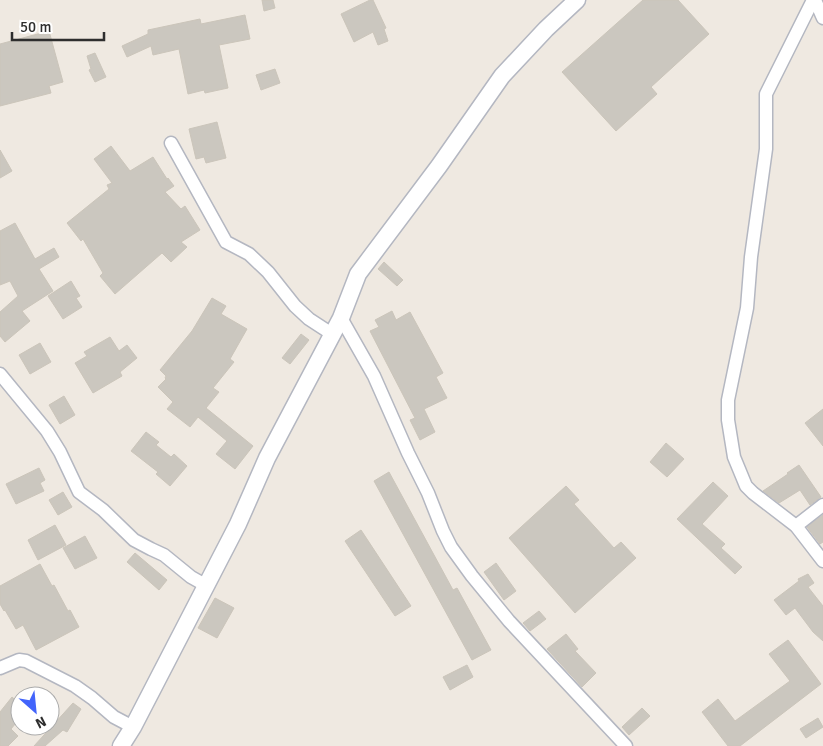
<svg xmlns="http://www.w3.org/2000/svg" width="823" height="746" font-family="Signika,sans-serif">
<style>
.building{fill:#cbc7bf;stroke:#cbc5ba}
.lines{fill:none;stroke-linecap:round;stroke-linejoin:round}
.minor-casing{stroke:#b4b7c1;stroke-width:15}
.tertiary-casing{stroke:#b4b7c1;stroke-width:19}
.minor{stroke:#fff;stroke-width:12}
.tertiary{stroke:#fff;stroke-width:16}
</style>
<rect width="100%" height="100%" fill="#efe9e1"/>
<!-- building -->
<g class="building">
<path d="M 262,0 L 273,0 L 275,8 L 264,11 Z"/>
<path d="M 370,0 L 373,0 L 386,28 L 384,29 L 388,41 L 378,45 L 373,32 L 354,42 L 341,14 Z"/>
<path d="M 643,0 L 678,0 L 709,34 L 651,87 L 657,94 L 616,131 L 562,72 Z"/>
<path d="M 245,15 L 250,39 L 219,45 L 228,88 L 205,93 L 204,90 L 188,94 L 179,49 L 153,55 L 151,46 L 127,57 L 122,46 L 148,34 L 148,30 L 200,19 L 201,24 Z"/>
<path d="M 49,31 L 63,82 L 49,86 L 51,93 L 0,106 L 0,44 Z"/>
<path d="M 95,53 L 106,77 L 95,82 L 89,70 L 91,69 L 87,56 Z"/>
<path d="M 275,69 L 280,83 L 261,90 L 256,75 Z"/>
<path d="M 217,122 L 226,158 L 206,163 L 204,157 L 196,159 L 189,129 Z"/>
<path d="M 111,146 L 130,171 L 153,157 L 167,179 L 168,178 L 174,186 L 165,192 L 181,209 L 185,206 L 200,230 L 181,242 L 187,247 L 171,262 L 162,253 L 115,294 L 100,276 L 103,273 L 83,239 L 81,241 L 67,223 L 109,189 L 107,185 L 112,183 L 94,159 Z"/>
<path d="M 0,150 L 12,171 L 0,178 Z"/>
<path d="M 15,223 L 35,259 L 54,248 L 59,257 L 39,269 L 53,291 L 22,311 L 30,321 L 5,342 L 0,336 L 0,312 L 18,296 L 10,281 L 0,285 L 0,231 Z"/>
<path d="M 384,262 L 403,280 L 397,286 L 378,269 Z"/>
<path d="M 71,281 L 80,296 L 76,298 L 82,307 L 63,319 L 48,296 Z"/>
<path d="M 212,298 L 226,306 L 221,314 L 247,329 L 230,359 L 234,362 L 213,388 L 219,392 L 206,408 L 253,446 L 235,469 L 216,454 L 227,441 L 198,417 L 190,427 L 167,409 L 173,402 L 158,387 L 166,379 L 165,378 L 166,376 L 160,370 L 192,331 Z"/>
<path d="M 392,311 L 396,320 L 410,312 L 443,373 L 436,377 L 447,398 L 424,409 L 435,432 L 420,440 L 410,420 L 415,418 L 370,331 L 379,327 L 375,320 Z"/>
<path d="M 301,334 L 309,340 L 290,364 L 282,358 Z"/>
<path d="M 110,337 L 119,351 L 127,345 L 137,358 L 120,372 L 122,376 L 93,393 L 75,363 L 87,356 L 84,352 Z"/>
<path d="M 40,343 L 51,362 L 30,374 L 19,355 Z"/>
<path d="M 64,396 L 75,415 L 60,424 L 49,405 Z"/>
<path d="M 823,409 L 823,446 L 805,423 Z"/>
<path d="M 146,432 L 159,442 L 156,445 L 171,457 L 174,454 L 187,466 L 170,486 L 156,474 L 158,472 L 131,451 Z"/>
<path d="M 666,443 L 684,459 L 667,477 L 650,462 Z"/>
<path d="M 799,465 L 821,497 L 810,505 L 800,490 L 779,503 L 763,491 L 788,474 L 787,473 Z"/>
<path d="M 39,468 L 45,480 L 40,483 L 44,491 L 16,504 L 6,484 Z"/>
<path d="M 389,472 L 453,590 L 457,588 L 491,650 L 472,660 L 374,481 Z"/>
<path d="M 713,482 L 728,496 L 702,524 L 725,544 L 721,548 L 742,567 L 735,574 L 677,519 Z"/>
<path d="M 566,486 L 579,500 L 574,504 L 614,548 L 621,542 L 636,558 L 575,613 L 509,538 Z"/>
<path d="M 63,492 L 72,507 L 58,515 L 49,500 Z"/>
<path d="M 823,515 L 823,542 L 820,544 L 807,527 Z"/>
<path d="M 55,525 L 66,545 L 38,560 L 28,540 Z"/>
<path d="M 361,530 L 411,606 L 395,616 L 345,541 Z"/>
<path d="M 85,536 L 97,558 L 75,569 L 63,548 Z"/>
<path d="M 135,553 L 167,580 L 159,590 L 127,562 Z"/>
<path d="M 496,563 L 516,591 L 504,600 L 484,572 Z"/>
<path d="M 40,564 L 52,586 L 54,585 L 68,611 L 70,610 L 79,627 L 36,650 L 23,625 L 16,629 L 5,610 L 4,611 L 0,604 L 0,586 Z"/>
<path d="M 808,574 L 814,583 L 808,587 L 823,606 L 823,641 L 813,632 L 795,608 L 786,615 L 774,600 L 799,581 L 798,579 Z"/>
<path d="M 215,598 L 234,608 L 217,638 L 198,628 Z"/>
<path d="M 539,611 L 546,619 L 530,631 L 523,623 Z"/>
<path d="M 566,634 L 578,649 L 575,651 L 596,673 L 582,687 L 547,649 Z"/>
<path d="M 788,640 L 821,684 L 740,746 L 728,746 L 702,712 L 718,699 L 735,721 L 790,681 L 769,654 Z"/>
<path d="M 467,665 L 473,677 L 450,690 L 443,677 Z"/>
<path d="M 12,697 L 20,704 L 20,718 L 11,729 L 18,736 L 8,746 L 0,746 L 0,712 Z"/>
<path d="M 73,703 L 81,709 L 67,732 L 63,730 L 45,746 L 34,746 Z"/>
<path d="M 642,708 L 650,716 L 629,735 L 622,727 Z"/>
<path d="M 818,718 L 823,727 L 806,738 L 800,729 Z"/>
</g>
<g class="lines">
<defs>
<g id="minor">
<path d="M 813,0 L 766,94 L 766,149 L 751,257 L 747,308 L 728,400 L 728,420 L 734,457 L 746,486 L 753,493 L 796,526 L 823,561"/>
<path d="M 815,0 L 823,18"/>
<path d="M 171,143 L 226,242 L 249,254 L 268,272 L 295,306 L 309,319 L 332,334"/>
<path d="M 341,318 L 374,376 L 408,453 L 428,493 L 443,531 L 451,547 L 472,576 L 509,621 L 626,746"/>
<path d="M 0,374 L 47,431 L 60,452 L 79,492 L 103,510 L 134,540 L 151,549 L 164,555 L 191,577 L 207,586"/>
<path d="M 796,526 L 823,505"/>
<path d="M 0,668 L 19,660 L 26,661 L 75,686 L 92,698 L 114,717 L 133,727"/>
</g>
<path id="tertiary" d="M 121,746 L 133,727 L 238,524 L 267,458 L 341,318 L 358,274 L 439,166 L 502,76 L 546,29 L 577,0"/>
</defs>
<!-- minor casing -->
<use href="#minor" class="minor-casing"/>
<!-- tertiary casing -->
<use href="#tertiary" class="tertiary-casing"/>
<!-- minor -->
<use href="#minor" class="minor"/>
<!-- tertiary -->
<use href="#tertiary" class="tertiary"/>
</g>
<!-- north arrow -->
<g transform="translate(35 711) rotate(153)"><circle r="24" fill="#ffffff" stroke="#ababab"/>
<path d="M0-4L9 19L0 12L-9 19Z" fill="#4264fb"/>
<text y="-8" font-size="14" font-weight="bold" text-anchor="middle" fill="#2e2e2e">N</text>
</g>
<!-- scale -->
<path d="M12 32v8h92v-8" fill="none" stroke="#2e2e2e" stroke-width="2.5"/>
<text x="20" y="32" font-size="15" fill="#2e2e2e" stroke="#ffffff" stroke-width="4" paint-order="stroke">50 m</text>
</svg>
